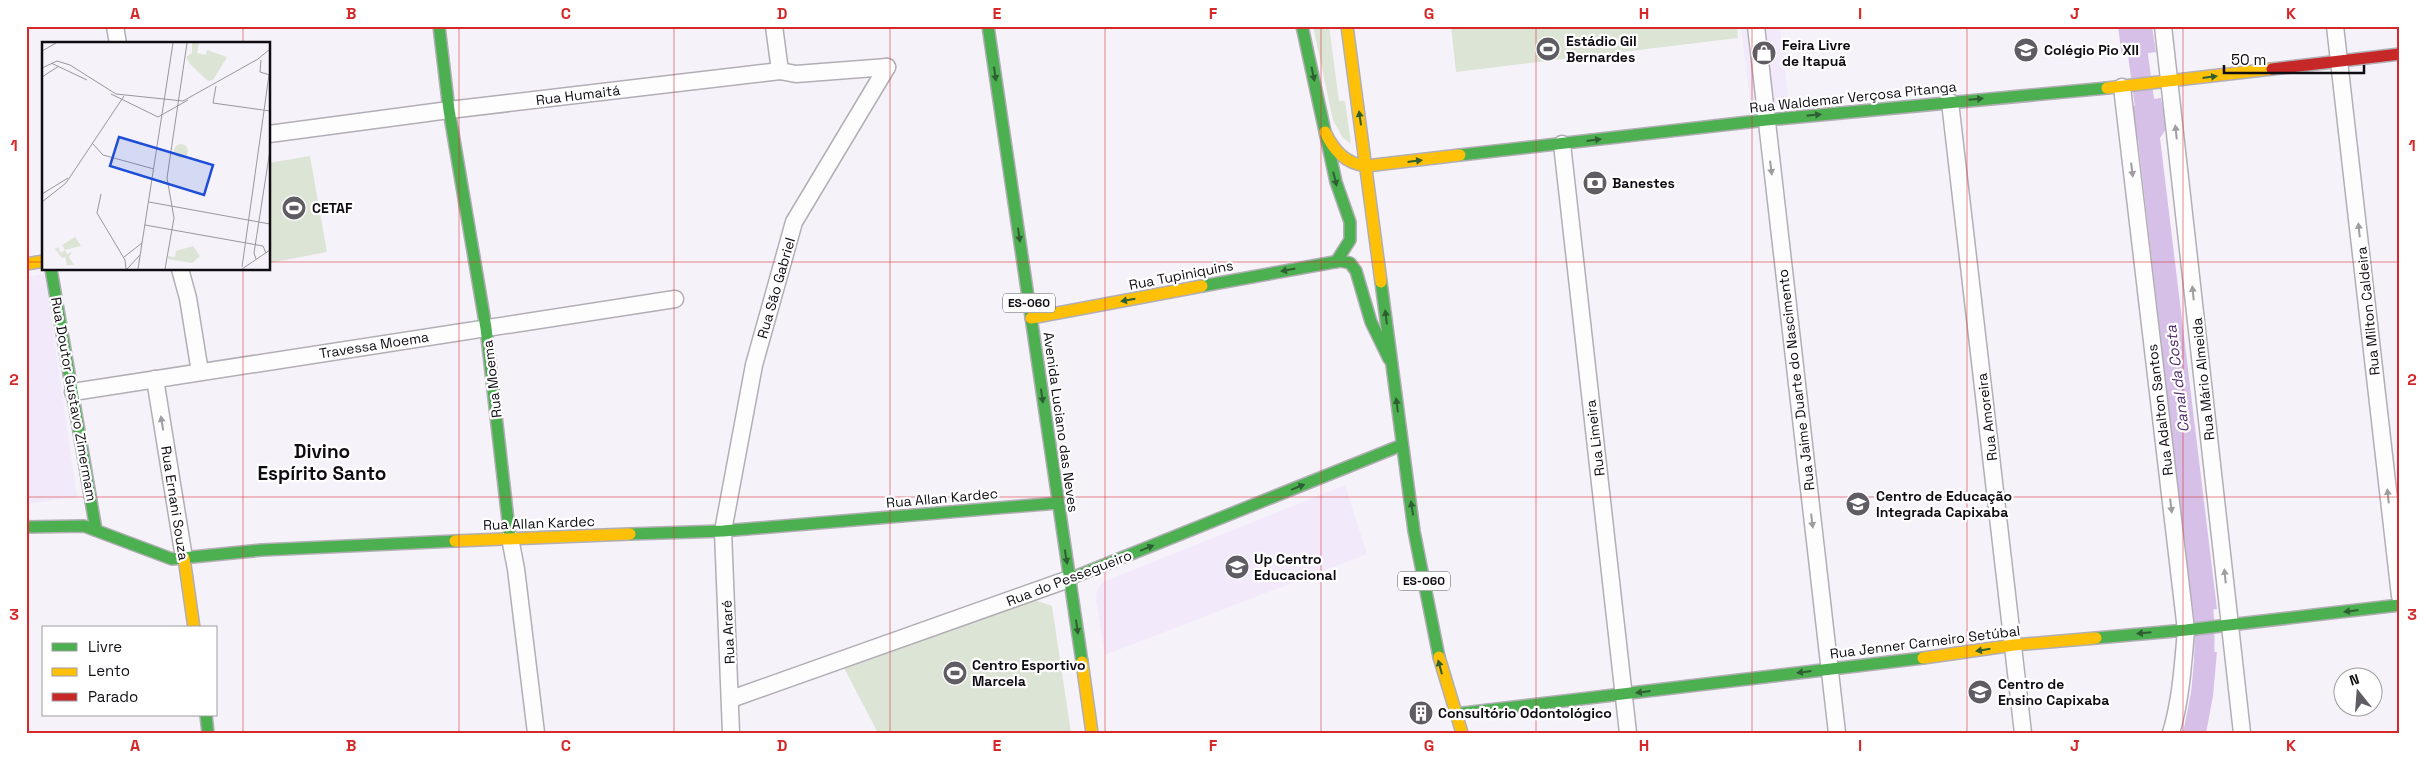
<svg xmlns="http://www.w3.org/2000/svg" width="2426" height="759" font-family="'Space Grotesk',sans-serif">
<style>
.built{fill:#f2e9fa}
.green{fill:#dce4d5}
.water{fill:#d6c0e8}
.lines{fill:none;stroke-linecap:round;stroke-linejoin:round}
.canal{stroke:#d6c0e8;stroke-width:20}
.street-casing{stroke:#b2aeb5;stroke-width:19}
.fast-casing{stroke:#b2aeb5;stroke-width:14}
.slow-casing{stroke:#b2aeb5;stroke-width:14}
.jam-casing{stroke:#b2aeb5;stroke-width:14}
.street{stroke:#fefdfe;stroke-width:16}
.fast{stroke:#4caf50;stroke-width:11}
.slow{stroke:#ffc107;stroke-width:11}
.jam{stroke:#c62828;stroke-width:11}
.oneway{fill:#2e5e31}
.oneway2{fill:#9e9da0}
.grid{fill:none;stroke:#d62828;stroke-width:1;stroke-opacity:0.55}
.labels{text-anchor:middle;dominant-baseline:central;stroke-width:4.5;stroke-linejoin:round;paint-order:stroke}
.shield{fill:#fff;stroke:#575559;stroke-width:1}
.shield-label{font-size:12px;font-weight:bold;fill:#0f0c12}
.poi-label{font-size:14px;font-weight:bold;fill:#0f0c12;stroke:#fff;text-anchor:start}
.street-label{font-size:14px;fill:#0f0c12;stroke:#fff}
.water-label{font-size:15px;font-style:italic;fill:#522c6c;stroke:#fff}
.district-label{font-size:19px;font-weight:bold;fill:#0f0c12;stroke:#fff}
.inset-road{fill:none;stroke:#9a969d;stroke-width:1}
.view{fill:#1d4ed8;fill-opacity:0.15;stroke:#1d4ed8;stroke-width:2.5}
.inset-edge{fill:none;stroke:#0f0c12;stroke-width:2.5}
.neatline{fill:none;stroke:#d62828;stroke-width:2}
.grid-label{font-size:16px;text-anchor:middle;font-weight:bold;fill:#d62828}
</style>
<rect width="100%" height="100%" fill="#f6f2fa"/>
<!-- built -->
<g class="built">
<path d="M 1741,26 L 1780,26 L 1789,104 L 1751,109 Z"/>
<path d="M 45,274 L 77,497 L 26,504 L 26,277 Z"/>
<path d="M 1345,485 L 1367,554 L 1105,655 L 1096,600 L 1097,589 L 1103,582 Z"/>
</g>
<!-- green -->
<g class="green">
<path d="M 1313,26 L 1329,26 L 1339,101 L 1345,101 L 1351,144 L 1343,138 L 1333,120 Z"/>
<path d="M 1451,26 L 1737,26 L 1738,38 L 1456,72 Z"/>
<path d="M 310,156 L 327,252 L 269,263 L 269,163 Z"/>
<path d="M 1035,600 L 1052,606 L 1071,733 L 878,733 L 843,666 Z"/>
</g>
<!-- water -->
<g class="water">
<path d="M 2118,26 L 2152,26 L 2156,52 L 2122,57 Z"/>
<path d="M 2161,98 L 2166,129 L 2160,138 L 2217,609 L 2192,612 L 2138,139 L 2135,139 L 2132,109 L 2138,101 Z"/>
<path d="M 2195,651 L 2217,652 L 2213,696 L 2206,733 L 2183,733 L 2191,693 Z"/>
</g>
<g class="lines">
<!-- canal -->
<g class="canal">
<path d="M 2134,26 L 2148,128"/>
<path d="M 2195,733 C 2206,682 2207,634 2201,583"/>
</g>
<defs>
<g id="street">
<path d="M 115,26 L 118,44"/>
<path d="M 774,26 L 780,71"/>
<path d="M 1756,26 L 1837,733"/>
<path d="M 2163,26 L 2242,733"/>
<path d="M 2335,26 L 2400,596"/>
<path d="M 2122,87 L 2186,630 C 2183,665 2181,699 2171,733"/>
<path d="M 1950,102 L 2023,733"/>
<path d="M 269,134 L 449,110 L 780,71 L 796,74 L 887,67"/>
<path d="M 1562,144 L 1628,733"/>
<path d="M 180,269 L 188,298 L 200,372"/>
<path d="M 155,379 L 184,558"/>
<path d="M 73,392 L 675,299"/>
<path d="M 510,538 L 516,569 L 536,733"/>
<path d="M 731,699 L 1069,579"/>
<path d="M 731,733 L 723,531 L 754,365 L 794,222 L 887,67"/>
</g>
<g id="fast">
<path d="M 439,26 L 449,110 L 486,328 L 510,538"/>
<path d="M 988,26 L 1082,662"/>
<path d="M 1302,26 L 1336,182 L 1350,222 L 1350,240 L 1336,262"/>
<path d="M 1460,155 L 1766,120 L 2107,88"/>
<path d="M 51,269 L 96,530"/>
<path d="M 1381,282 L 1414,531 L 1439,657"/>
<path d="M 1202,286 L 1340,261 L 1350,263 L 1356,271 L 1371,322 L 1389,359"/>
<path d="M 26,527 L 84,526 L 172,559 L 262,550 L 455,541"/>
<path d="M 630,534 L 723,531 L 1058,503"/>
<path d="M 1069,579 L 1402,445"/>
<path d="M 2096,638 L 2186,630 L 2400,605"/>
<path d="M 1455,714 L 1923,658"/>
<path d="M 206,715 L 208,733"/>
</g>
<g id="slow">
<path d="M 1347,26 L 1381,282"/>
<path d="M 2107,88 L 2272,69"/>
<path d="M 1325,132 C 1334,151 1345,163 1366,166 L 1460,155"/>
<path d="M 26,264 L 44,261"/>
<path d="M 1031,318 L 1202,286"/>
<path d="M 455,541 L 630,534"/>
<path d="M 184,558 L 194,628"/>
<path d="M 1439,657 L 1462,733"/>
<path d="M 1923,658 L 2014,645 L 2096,638"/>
<path d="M 1082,662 L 1092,733"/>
</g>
<path id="jam" d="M 2272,69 L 2400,54"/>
</defs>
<!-- street casing -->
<use href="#street" class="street-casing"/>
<!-- fast casing -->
<use href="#fast" class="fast-casing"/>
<!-- slow casing -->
<use href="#slow" class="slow-casing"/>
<!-- jam casing -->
<use href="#jam" class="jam-casing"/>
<!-- street -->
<use href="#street" class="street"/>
<!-- fast -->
<use href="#fast" class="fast"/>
<!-- slow -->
<use href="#slow" class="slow"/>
<!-- jam -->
<use href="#jam" class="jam"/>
</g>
<!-- one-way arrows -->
<defs><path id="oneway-solid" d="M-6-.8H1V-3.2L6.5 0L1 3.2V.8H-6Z" transform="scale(1.25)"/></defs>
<g class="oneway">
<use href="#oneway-solid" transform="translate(995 74) rotate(82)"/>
<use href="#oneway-solid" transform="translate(1313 74) rotate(78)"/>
<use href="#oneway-solid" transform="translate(2210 77) rotate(-7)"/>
<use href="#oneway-solid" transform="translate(1976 99) rotate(-5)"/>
<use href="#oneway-solid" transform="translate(1814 115) rotate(-6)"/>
<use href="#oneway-solid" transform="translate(1360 118) rotate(-98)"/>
<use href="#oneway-solid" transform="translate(1594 140) rotate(-7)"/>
<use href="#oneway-solid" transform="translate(1415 161) rotate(-7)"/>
<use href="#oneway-solid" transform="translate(1335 179) rotate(76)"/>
<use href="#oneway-solid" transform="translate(1019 235) rotate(82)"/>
<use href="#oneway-solid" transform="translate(1288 270) rotate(169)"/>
<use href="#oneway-solid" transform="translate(1128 300) rotate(170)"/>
<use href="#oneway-solid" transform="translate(1386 317) rotate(-97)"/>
<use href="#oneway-solid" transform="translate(1042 396) rotate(82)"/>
<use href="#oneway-solid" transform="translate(1397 405) rotate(-97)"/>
<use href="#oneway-solid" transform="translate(1298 487) rotate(-22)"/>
<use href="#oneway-solid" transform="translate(1412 508) rotate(-99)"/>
<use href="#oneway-solid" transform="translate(1147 548) rotate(-22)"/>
<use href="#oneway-solid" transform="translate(1066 557) rotate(81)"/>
<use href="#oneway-solid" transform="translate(2351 611) rotate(173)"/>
<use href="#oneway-solid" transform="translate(1077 627) rotate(82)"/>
<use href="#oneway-solid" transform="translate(2144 633) rotate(175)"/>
<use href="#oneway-solid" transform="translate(1983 650) rotate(171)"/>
<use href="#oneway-solid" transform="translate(1440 667) rotate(-105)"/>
<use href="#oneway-solid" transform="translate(1804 672) rotate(173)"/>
<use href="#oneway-solid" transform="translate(1643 692) rotate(173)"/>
</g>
<g class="oneway2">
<use href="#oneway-solid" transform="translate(2176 132) rotate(-96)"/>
<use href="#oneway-solid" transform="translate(1771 168) rotate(83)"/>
<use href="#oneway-solid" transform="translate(2132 170) rotate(83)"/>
<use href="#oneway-solid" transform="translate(2359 230) rotate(-96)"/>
<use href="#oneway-solid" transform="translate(2193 293) rotate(-96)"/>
<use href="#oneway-solid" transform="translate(162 423) rotate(-99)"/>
<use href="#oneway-solid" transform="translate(2388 496) rotate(-96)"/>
<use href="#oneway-solid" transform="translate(2171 506) rotate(83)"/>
<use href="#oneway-solid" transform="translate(1812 521) rotate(83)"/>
<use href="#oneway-solid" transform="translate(2225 576) rotate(-96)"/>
</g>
<!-- grid -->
<path class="grid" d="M 243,26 L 243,44M 459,26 L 459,733M 674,26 L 674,733M 890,26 L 890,733M 1105,26 L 1105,733M 1321,26 L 1321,733M 1536,26 L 1536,733M 1752,26 L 1752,733M 1967,26 L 1967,733M 2183,26 L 2183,733M 26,262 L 44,262M 269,262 L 2400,262M 243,269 L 243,733M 26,497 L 2400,497"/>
<!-- icons -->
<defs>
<symbol id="stadium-disc" viewBox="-11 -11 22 22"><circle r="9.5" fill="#605c63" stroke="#fff"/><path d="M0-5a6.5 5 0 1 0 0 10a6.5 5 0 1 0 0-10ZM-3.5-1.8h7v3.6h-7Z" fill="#fff"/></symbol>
<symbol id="school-disc" viewBox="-11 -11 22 22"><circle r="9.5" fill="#605c63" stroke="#fff"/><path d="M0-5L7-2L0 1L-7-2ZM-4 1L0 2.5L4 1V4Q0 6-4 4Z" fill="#fff"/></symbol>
<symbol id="shop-disc" viewBox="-11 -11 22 22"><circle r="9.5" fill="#605c63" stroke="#fff"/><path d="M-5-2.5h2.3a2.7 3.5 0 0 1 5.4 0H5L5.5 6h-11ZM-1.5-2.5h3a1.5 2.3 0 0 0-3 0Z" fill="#fff"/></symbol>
<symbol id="bank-disc" viewBox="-11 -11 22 22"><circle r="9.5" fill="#605c63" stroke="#fff"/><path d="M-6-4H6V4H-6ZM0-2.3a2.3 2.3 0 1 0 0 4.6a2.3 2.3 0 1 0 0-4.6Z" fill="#fff"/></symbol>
<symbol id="building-disc" viewBox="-11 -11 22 22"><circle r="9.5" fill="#605c63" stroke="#fff"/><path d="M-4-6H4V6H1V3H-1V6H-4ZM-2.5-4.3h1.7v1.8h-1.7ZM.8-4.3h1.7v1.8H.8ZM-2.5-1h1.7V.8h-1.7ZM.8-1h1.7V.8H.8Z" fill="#fff"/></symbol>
</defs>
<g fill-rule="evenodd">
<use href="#stadium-disc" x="1534" y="35" width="28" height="28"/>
<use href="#school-disc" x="2012" y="36" width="28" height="28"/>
<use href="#shop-disc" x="1750" y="39" width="28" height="28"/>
<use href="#bank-disc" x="1581" y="169" width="28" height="28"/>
<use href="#stadium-disc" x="280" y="194" width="28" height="28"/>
<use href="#school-disc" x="1844" y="490" width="28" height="28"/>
<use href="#school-disc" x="1223" y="553" width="28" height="28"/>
<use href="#stadium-disc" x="941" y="659" width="28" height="28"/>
<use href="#school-disc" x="1966" y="678" width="28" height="28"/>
<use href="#building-disc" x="1407" y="699" width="28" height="28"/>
</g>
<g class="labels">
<!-- shield labels -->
<g class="shield">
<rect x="1003" y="293.5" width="52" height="19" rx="4"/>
<rect x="1398" y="571.5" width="52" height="19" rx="4"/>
</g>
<g class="shield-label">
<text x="1029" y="303">ES-060</text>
<text x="1424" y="581">ES-060</text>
</g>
<!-- poi labels -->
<g class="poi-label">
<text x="1566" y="41">Estádio Gil<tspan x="1566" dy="16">Bernardes</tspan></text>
<text x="1782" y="45">Feira Livre<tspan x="1782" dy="16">de Itapuã</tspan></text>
<text x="2044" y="50">Colégio Pio XII</text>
<text x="1612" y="183">Banestes</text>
<text x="312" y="208">CETAF</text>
<text x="1876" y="496">Centro de Educação<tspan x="1876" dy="16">Integrada Capixaba</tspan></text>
<text x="1254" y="559">Up Centro<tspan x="1254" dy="16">Educacional</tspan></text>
<text x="972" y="665">Centro Esportivo<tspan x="972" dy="16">Marcela</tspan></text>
<text x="1998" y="684">Centro de<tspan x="1998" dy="16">Ensino Capixaba</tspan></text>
<text x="1438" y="713">Consultório Odontológico</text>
</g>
<!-- street labels -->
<g class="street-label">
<text transform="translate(578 95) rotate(-7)">Rua Humaitá</text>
<text transform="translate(1853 97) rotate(-6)">Rua Waldemar Verçosa Pitanga</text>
<text transform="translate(1181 275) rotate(-11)">Rua Tupiniquins</text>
<text transform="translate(776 288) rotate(-74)">Rua São Gabriel</text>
<text transform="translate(2368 311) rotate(-96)">Rua Milton Caldeira</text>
<text transform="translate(374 345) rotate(-9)">Travessa Moema</text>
<text transform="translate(492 379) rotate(-97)">Rua Moema</text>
<text transform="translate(2203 379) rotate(-96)">Rua Mário Almeida</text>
<text transform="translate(1796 380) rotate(-97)">Rua Jaime Duarte do Nascimento</text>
<text transform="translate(74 399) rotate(80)">Rua Doutor Gustavo Zimermam</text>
<text transform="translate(2160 410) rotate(-97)">Rua Adalton Santos</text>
<text transform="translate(1987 417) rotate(-97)">Rua Amoreira</text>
<text transform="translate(1061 422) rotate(82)">Avenida Luciano das Neves</text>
<text transform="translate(1595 438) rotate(-97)">Rua Limeira</text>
<text transform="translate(942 498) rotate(-5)">Rua Allan Kardec</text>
<text transform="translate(175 503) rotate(81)">Rua Ernani Souza</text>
<text transform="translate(539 523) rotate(-2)">Rua Allan Kardec</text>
<text transform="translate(1069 578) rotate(-21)">Rua do Pessegueiro</text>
<text transform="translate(728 632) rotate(-93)">Rua Araré</text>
<text transform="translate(1925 642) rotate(-7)">Rua Jenner Carneiro Setúbal</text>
</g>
<!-- water labels -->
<g class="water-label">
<text transform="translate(2177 379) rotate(-97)">Canal da Costa</text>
</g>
<!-- district labels -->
<g class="district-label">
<text x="322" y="451">Divino<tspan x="322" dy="22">Espírito Santo</tspan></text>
</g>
</g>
<!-- overview -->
<g transform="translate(42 42)">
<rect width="228" height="228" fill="#f6f2fa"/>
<path d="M 150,1 L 157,1 L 155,11 L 164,13 L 165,8 L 185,15 L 171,38 L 166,39 L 148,22 L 144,15 L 150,11 ZM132 109a7 7 0 1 1 14 0a7 7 0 1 1-14 0ZM 33,195 L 39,204 L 23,208 L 25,212 L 30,210 L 27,215 L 32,223 L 25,223 L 23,215 L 20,216 L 13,207 L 16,205 L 19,211 L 23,208 L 20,203 ZM 151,204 L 158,214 L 150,221 L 126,217 L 126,214 L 133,215 L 134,209 Z" fill="#dce4d5"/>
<path class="inset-road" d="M 0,9 L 14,1M 219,18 L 218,30 L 228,33M 9,21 L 45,38M 0,26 L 15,19 L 28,23 L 74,52 L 141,59 L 216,17 L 228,7M 0,35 L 17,24M 174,44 L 171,61 L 228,69M 69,52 L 116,75M 116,75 L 146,58M 50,101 L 61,113 L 112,127M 0,152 L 26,136M 59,152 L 55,171 L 83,218 L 84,227M 0,160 L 24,141 L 82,54M 107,160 L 228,182M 103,183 L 221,204 L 224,211M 82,215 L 100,201M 214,217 L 212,211 L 228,108M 200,225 L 227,33M 85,227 L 98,213M 96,227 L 131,1M 123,227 L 132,176 L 125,136 L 145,1M 200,227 L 228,208"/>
<path class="view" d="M 77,95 L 171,123 L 162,153 L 68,124 Z"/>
<rect width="228" height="228" class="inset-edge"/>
</g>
<!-- border -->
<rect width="2426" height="759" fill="none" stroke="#ffffff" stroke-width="55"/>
<!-- legend -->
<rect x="42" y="626" width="175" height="90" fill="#ffffff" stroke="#9f9ea0"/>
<rect x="52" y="643" width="25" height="8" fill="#4caf50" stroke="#9f9ea0"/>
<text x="88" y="652" font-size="15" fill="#0f0c12">Livre</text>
<rect x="52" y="668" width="25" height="8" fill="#ffc107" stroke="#9f9ea0"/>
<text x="88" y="676" font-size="15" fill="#0f0c12">Lento</text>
<rect x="52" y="693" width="25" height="8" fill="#c62828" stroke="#9f9ea0"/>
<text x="88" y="702" font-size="15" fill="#0f0c12">Parado</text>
<!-- north arrow -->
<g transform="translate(2358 692) rotate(343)"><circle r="24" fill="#ffffff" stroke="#9f9ea0"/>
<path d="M0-4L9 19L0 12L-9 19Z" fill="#605c63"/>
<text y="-8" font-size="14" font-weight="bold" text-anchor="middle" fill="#0f0c12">N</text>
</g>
<!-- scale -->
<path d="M2224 65v8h140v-8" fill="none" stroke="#0f0c12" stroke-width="2.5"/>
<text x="2231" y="65" font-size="15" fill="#0f0c12" stroke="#ffffff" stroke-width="4" paint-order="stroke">50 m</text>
<rect x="28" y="28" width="2370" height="704" class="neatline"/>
<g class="grid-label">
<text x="135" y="19">A</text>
<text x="351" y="19">B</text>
<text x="566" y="19">C</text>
<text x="782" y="19">D</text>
<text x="997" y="19">E</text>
<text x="1213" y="19">F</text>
<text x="1429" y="19">G</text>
<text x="1644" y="19">H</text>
<text x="1860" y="19">I</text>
<text x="2075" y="19">J</text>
<text x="2291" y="19">K</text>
<text x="14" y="151">1</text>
<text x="2412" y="151">1</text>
<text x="14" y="385">2</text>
<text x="2412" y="385">2</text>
<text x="14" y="620">3</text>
<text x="2412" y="620">3</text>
<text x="135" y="751">A</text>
<text x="351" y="751">B</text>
<text x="566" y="751">C</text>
<text x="782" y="751">D</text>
<text x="997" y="751">E</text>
<text x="1213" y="751">F</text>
<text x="1429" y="751">G</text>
<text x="1644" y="751">H</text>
<text x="1860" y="751">I</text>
<text x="2075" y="751">J</text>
<text x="2291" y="751">K</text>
</g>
</svg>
